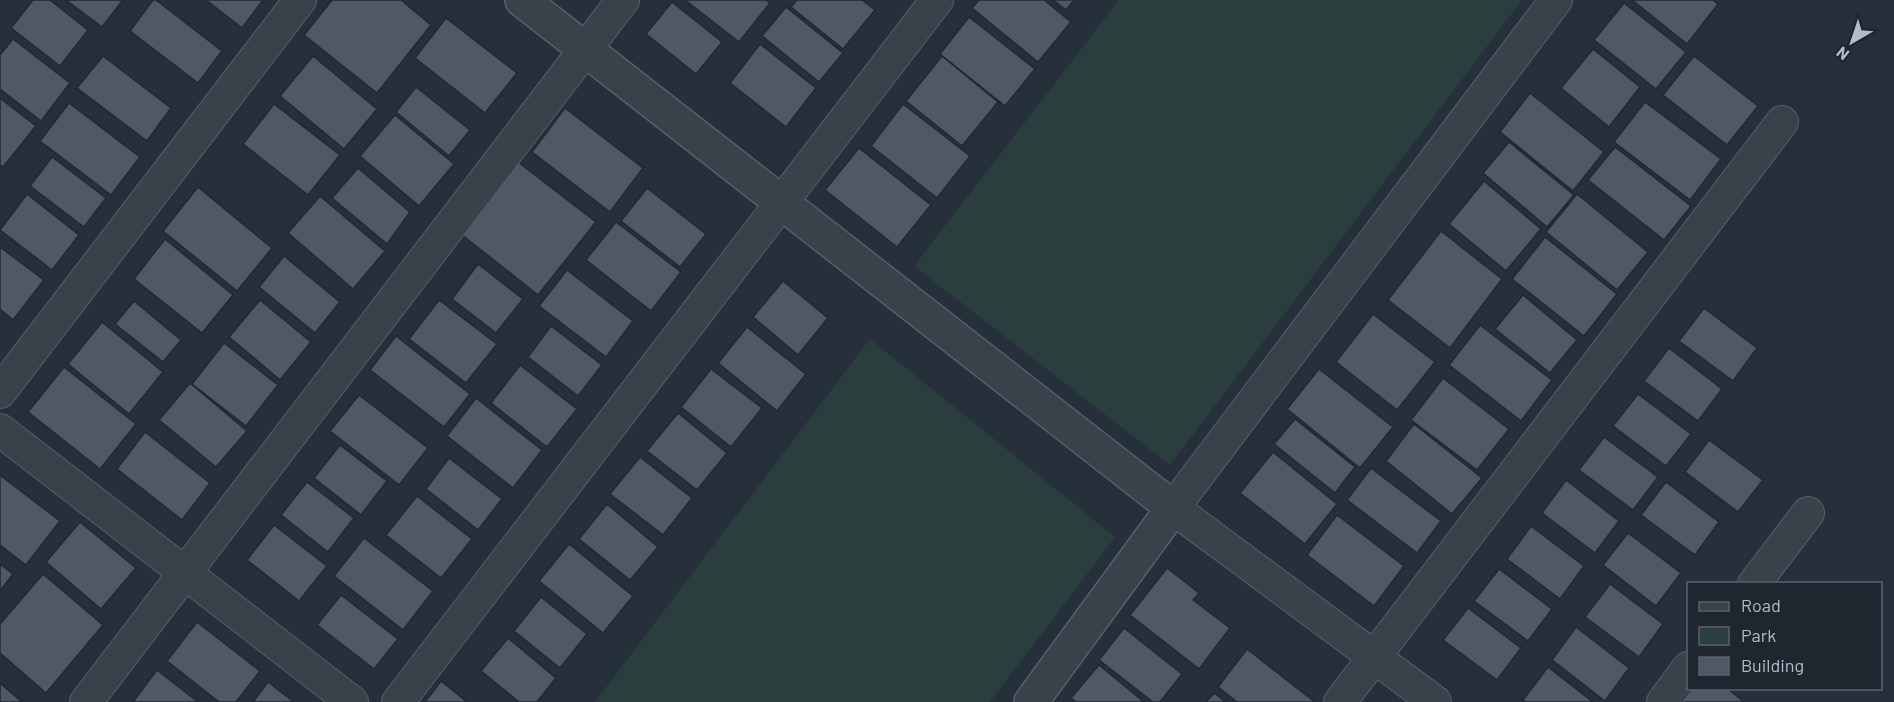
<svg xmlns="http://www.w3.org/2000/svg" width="1894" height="702" font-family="Barlow,sans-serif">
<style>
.green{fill:#2b3e3e}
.building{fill:#4f5966;stroke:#212832;stroke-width:1.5}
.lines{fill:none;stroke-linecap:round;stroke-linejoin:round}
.minor-casing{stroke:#585f69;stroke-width:34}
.tertiary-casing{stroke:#585f69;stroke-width:36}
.minor{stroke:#39414b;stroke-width:32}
.tertiary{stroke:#39414b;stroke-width:33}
</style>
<rect width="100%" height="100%" fill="#26303b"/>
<!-- green -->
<g class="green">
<path d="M 1119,0 L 1522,0 L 1170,465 L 914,266 Z"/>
<path d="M 870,339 L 1115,537 L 990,702 L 595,702 Z"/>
</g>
<!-- building -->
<g class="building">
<path d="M 33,0 L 50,0 L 88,30 L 60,66 L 11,28 Z"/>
<path d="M 66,0 L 123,0 L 102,27 Z"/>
<path d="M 153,0 L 156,0 L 222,51 L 198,83 L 130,31 Z"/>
<path d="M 206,0 L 263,0 L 242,28 Z"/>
<path d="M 332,0 L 401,0 L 431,25 L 377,93 L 304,35 Z"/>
<path d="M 685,0 L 766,0 L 770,3 L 739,42 Z"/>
<path d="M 797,0 L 862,0 L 875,10 L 843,49 L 791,7 Z"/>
<path d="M 979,0 L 1044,0 L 1071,22 L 1038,62 L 972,8 Z"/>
<path d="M 1053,0 L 1074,0 L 1066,10 Z"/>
<path d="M 1632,0 L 1713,0 L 1718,4 L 1687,44 Z"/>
<path d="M 672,2 L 722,42 L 696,74 L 646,34 Z"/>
<path d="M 1624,3 L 1686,52 L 1656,89 L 1594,40 Z"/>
<path d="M 786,7 L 843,53 L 819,82 L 762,36 Z"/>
<path d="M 969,17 L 1035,69 L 1005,106 L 940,54 Z"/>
<path d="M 446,18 L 517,73 L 485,113 L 415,58 Z"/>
<path d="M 13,39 L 70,83 L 41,121 L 0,89 L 0,55 Z"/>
<path d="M 760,44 L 816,88 L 786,127 L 730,83 Z"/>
<path d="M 1593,49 L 1640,87 L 1609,127 L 1561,88 Z"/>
<path d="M 103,56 L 171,108 L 147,141 L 77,88 Z"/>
<path d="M 313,56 L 377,109 L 344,149 L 280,96 Z"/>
<path d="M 942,56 L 998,102 L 962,146 L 906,101 Z"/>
<path d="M 1694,56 L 1758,106 L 1727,145 L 1663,95 Z"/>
<path d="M 416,87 L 470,130 L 449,156 L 396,112 Z"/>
<path d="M 1530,93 L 1604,152 L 1573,191 L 1500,132 Z"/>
<path d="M 0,98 L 36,126 L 3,167 L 0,165 Z"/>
<path d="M 1645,102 L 1721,159 L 1690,200 L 1614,142 Z"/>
<path d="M 69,103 L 140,157 L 111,195 L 40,141 Z"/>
<path d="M 274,104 L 340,155 L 308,195 L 243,144 Z"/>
<path d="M 903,104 L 970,156 L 937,198 L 871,146 Z"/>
<path d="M 565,108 L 643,168 L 610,212 L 532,152 Z"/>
<path d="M 395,115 L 454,164 L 419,206 L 360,156 Z"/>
<path d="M 1509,142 L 1574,195 L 1547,227 L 1483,173 Z"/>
<path d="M 1615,147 L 1691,206 L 1664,240 L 1588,180 Z"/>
<path d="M 859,148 L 931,205 L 897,247 L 825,190 Z"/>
<path d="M 52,157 L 106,198 L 84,227 L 30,186 Z"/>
<path d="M 518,162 L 596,222 L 538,295 L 462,235 Z"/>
<path d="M 358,168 L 410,212 L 387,244 L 332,198 Z"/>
<path d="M 1484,181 L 1541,229 L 1506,271 L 1449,224 Z"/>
<path d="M 198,187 L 272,248 L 237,291 L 163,231 Z"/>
<path d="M 647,188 L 706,234 L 680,267 L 621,221 Z"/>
<path d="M 27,194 L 79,235 L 52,270 L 0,230 Z"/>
<path d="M 1577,194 L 1648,252 L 1617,290 L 1546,232 Z"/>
<path d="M 320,196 L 385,251 L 353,289 L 288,233 Z"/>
<path d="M 616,222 L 681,272 L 651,311 L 586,260 Z"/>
<path d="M 1441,231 L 1502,279 L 1450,348 L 1388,300 Z"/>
<path d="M 1545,237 L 1617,294 L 1584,336 L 1512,279 Z"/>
<path d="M 165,239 L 233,295 L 202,333 L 134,279 Z"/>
<path d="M 0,247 L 44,280 L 13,320 L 0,309 Z"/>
<path d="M 284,256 L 340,302 L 315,333 L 259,287 Z"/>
<path d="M 478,264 L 523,299 L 496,333 L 452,299 Z"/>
<path d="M 567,270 L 633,321 L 606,357 L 539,306 Z"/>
<path d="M 783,281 L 828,318 L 798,355 L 753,317 Z"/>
<path d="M 1523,295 L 1577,340 L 1550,373 L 1495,329 Z"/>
<path d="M 260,300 L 311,342 L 280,380 L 229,337 Z"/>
<path d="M 439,300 L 497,344 L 466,383 L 409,339 Z"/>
<path d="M 134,301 L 181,340 L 163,362 L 115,324 Z"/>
<path d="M 1704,308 L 1757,348 L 1733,381 L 1679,341 Z"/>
<path d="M 1373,314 L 1435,362 L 1397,410 L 1336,362 Z"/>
<path d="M 102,322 L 163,372 L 129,414 L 68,364 Z"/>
<path d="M 1480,325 L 1552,380 L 1521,421 L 1449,365 Z"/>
<path d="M 551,326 L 602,365 L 578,396 L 528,357 Z"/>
<path d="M 747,327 L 806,374 L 777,411 L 718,363 Z"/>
<path d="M 396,336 L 470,394 L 444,427 L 370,370 Z"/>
<path d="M 224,343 L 278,385 L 246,426 L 192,384 Z"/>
<path d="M 1669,348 L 1722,389 L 1698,421 L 1644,381 Z"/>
<path d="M 520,365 L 577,409 L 547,447 L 491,403 Z"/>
<path d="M 64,367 L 136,424 L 100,469 L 28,412 Z"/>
<path d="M 711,369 L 762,408 L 731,447 L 681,407 Z"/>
<path d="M 1319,369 L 1393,427 L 1360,468 L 1287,409 Z"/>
<path d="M 1443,378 L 1509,429 L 1477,470 L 1411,420 Z"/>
<path d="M 190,383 L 247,431 L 216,467 L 159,420 Z"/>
<path d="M 1638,394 L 1691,434 L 1666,466 L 1613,426 Z"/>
<path d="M 359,395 L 428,448 L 399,485 L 330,431 Z"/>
<path d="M 476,398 L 542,450 L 513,488 L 447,436 Z"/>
<path d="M 678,413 L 727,453 L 697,490 L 647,451 Z"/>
<path d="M 1295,419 L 1355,467 L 1335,493 L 1274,444 Z"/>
<path d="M 1414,424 L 1482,478 L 1452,514 L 1386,461 Z"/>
<path d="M 145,432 L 210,483 L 182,520 L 117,469 Z"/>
<path d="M 1604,437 L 1658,477 L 1633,510 L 1579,470 Z"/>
<path d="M 1709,440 L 1763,480 L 1738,512 L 1685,472 Z"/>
<path d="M 340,445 L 387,481 L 361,515 L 314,478 Z"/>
<path d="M 1273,452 L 1337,504 L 1305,544 L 1240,493 Z"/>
<path d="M 640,457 L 692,498 L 663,535 L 610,494 Z"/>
<path d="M 449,458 L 502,499 L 478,530 L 426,489 Z"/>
<path d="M 1371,468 L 1441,521 L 1417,553 L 1347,500 Z"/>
<path d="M 0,475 L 60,521 L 26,565 L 0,545 Z"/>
<path d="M 1566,480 L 1619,521 L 1595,553 L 1542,513 Z"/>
<path d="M 307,482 L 354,518 L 328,552 L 281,515 Z"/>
<path d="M 1666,482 L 1719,522 L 1695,555 L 1641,515 Z"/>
<path d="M 417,496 L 472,539 L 441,578 L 386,535 Z"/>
<path d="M 607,504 L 658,547 L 630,580 L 579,539 Z"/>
<path d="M 1337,515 L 1404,566 L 1374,606 L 1307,555 Z"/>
<path d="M 80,522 L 136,568 L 101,609 L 46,562 Z"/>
<path d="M 274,525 L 327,566 L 299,601 L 247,560 Z"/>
<path d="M 1531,526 L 1584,566 L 1560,599 L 1507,559 Z"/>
<path d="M 1628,533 L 1681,573 L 1656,606 L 1603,565 Z"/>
<path d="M 364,538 L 433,591 L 403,630 L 334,576 Z"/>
<path d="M 569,544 L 633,596 L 603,633 L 539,581 Z"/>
<path d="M 0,564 L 13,574 L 0,591 Z"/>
<path d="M 1167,568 L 1199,593 L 1193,600 L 1230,628 L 1199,669 L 1130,615 Z"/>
<path d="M 1499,569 L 1552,609 L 1528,641 L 1474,601 Z"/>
<path d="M 43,574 L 103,625 L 46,693 L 0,653 L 0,624 Z"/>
<path d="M 1610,584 L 1663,624 L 1639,657 L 1585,617 Z"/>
<path d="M 341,595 L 398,639 L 374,669 L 317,625 Z"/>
<path d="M 541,597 L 587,634 L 560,668 L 514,631 Z"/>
<path d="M 1468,608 L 1521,648 L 1497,680 L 1443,640 Z"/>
<path d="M 197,622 L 260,671 L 236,702 L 219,702 L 167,661 Z"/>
<path d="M 1576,627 L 1629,668 L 1605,701 L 1552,660 Z"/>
<path d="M 1124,628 L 1182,674 L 1160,702 L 1153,702 L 1099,660 Z"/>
<path d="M 508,638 L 556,678 L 537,702 L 519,702 L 481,671 Z"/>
<path d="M 1247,649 L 1315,702 L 1237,702 L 1218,687 Z"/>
<path d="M 1099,665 L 1144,702 L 1076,702 L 1071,698 Z"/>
<path d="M 1548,667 L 1593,702 L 1526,702 L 1523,700 Z"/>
<path d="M 157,670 L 198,702 L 133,702 Z"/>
<path d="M 441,681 L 467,702 L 425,702 Z"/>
<path d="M 268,682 L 294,702 L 253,702 Z"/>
<path d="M 0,683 L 22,702 L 0,702 Z"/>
<path d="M 1688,688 L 1727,688 L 1744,702 L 1678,702 Z"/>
<path d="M 1214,693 L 1226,702 L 1206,702 Z"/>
</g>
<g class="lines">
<defs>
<g id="minor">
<path d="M 0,392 L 300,0"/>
<path d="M 0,430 L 352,702"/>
<path d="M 1754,584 L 1808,513"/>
<path d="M 86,702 L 623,0"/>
<path d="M 398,702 L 937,0"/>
<path d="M 1340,702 L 1782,122"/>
<path d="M 1435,702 L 1173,508 L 1556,0"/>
<path d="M 1663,702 L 1688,668"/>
</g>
<path id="tertiary" d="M 522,0 L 1173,508 L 1031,702"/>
</defs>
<!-- minor casing -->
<use href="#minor" class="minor-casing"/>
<!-- tertiary casing -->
<use href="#tertiary" class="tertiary-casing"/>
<!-- minor -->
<use href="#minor" class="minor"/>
<!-- tertiary -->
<use href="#tertiary" class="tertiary"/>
</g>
<!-- legend -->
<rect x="1687" y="582" width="195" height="108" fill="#1f2630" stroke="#5b626c" stroke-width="1.5"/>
<rect x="1699" y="602" width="30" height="9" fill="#39414b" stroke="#5b626c" stroke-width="1.5"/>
<text x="1741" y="612" font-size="18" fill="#b5bcc7">Road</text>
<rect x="1699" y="627" width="30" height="18" fill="#2b3e3e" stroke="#5b626c" stroke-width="1.5"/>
<text x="1741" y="642" font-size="18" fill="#b5bcc7">Park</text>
<rect x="1699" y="657" width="30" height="18" fill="#4f5966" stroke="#5b626c" stroke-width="1.5"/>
<text x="1741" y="672" font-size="18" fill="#b5bcc7">Building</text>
<!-- north arrow -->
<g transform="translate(1852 42) rotate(219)" stroke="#1f2630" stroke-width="4.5" paint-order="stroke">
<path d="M0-4.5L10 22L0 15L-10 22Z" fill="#b5bcc7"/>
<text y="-9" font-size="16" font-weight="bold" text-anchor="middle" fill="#b5bcc7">N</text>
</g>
</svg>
